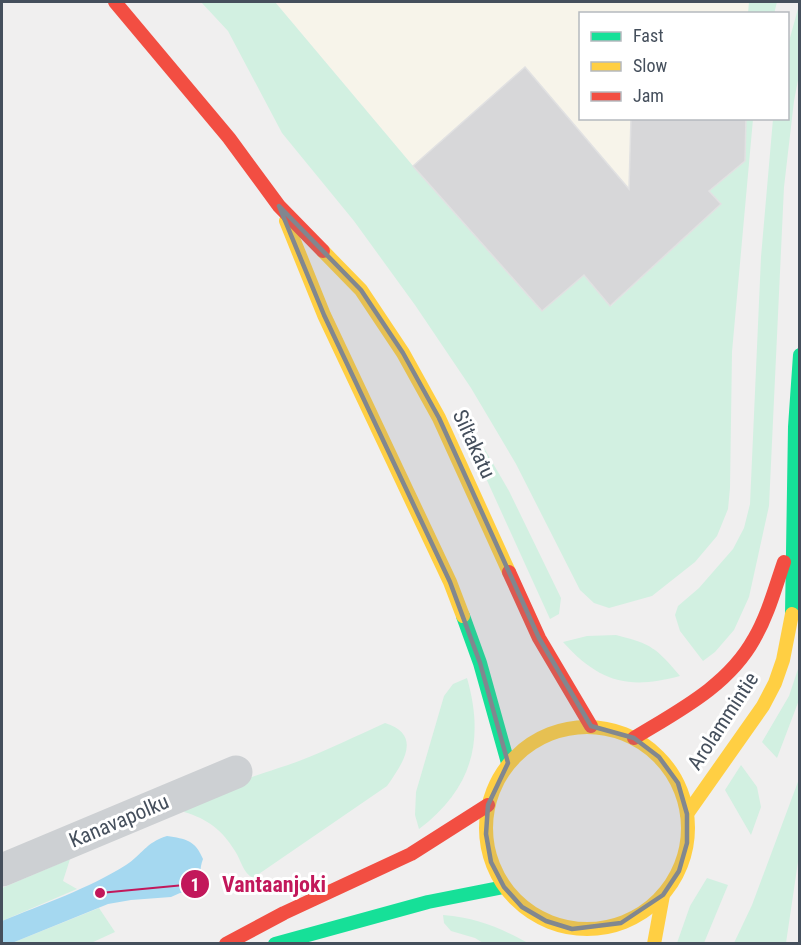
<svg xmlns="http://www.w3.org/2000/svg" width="801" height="945" font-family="'Roboto Condensed',sans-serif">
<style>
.commercial{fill:#f7f4ea}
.green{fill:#d2f0e1}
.water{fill:#a5d8f0}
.building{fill:#d7d7d9;stroke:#e1e1e2;stroke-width:1.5}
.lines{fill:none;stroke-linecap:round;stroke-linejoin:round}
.street{stroke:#cdd0d3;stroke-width:33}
.fast{stroke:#16e098;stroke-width:14}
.slow{stroke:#ffcf43;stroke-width:14}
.jam{stroke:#f24e42;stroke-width:14}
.marked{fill:#81878f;fill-opacity:0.2;stroke:#81878f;stroke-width:4.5;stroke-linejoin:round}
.labels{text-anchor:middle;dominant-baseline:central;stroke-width:6;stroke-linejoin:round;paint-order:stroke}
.street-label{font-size:21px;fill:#454f5c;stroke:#fff}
.leader{fill:none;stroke:#c2185b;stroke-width:2}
.callout-dot{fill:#c2185b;stroke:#fff;stroke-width:2}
.mark-label{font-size:18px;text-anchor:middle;font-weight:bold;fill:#fff}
.callout-label{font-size:22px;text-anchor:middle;font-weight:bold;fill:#c2185b;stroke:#fff;stroke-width:6;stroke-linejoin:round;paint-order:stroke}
</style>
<rect width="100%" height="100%" fill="#f0efef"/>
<!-- commercial -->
<path class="commercial" d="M 275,2 L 755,2 L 754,13 L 580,14 L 580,118 L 747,119 L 745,161 L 710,191 L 721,204 L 610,306 L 542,311 L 413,166 Z"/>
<!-- green -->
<g class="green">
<path d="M 201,2 L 275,2 L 413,166 L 542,311 L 584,275 L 611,306 L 720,204 L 709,191 L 745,161 L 746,119 L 753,119 L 732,352 L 730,488 L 728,509 L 717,536 L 695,562 L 652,596 L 609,608 L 594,603 L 580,590 L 516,464 L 471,388 L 415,305 L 354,221 L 282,133 L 228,31 Z"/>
<path d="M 749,2 L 777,2 L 774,14 L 748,13 Z"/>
<path d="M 799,5 L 799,75 L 794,101 L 784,187 L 769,506 L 749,597 L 734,630 L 715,652 L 703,661 L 680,631 L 675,615 L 678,606 L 699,588 L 733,549 L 744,528 L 750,504 L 761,257 L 773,119 L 788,118 L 788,45 Z"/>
<path d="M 469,430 L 476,434 L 509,491 L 561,598 L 559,614 L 550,619 L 465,432 Z"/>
<path d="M 616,635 C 652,644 656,648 680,676 C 628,690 599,682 563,642 L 587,636 Z"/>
<path d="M 799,666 L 799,700 L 777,758 L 762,742 L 789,696 Z"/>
<path d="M 467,678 C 485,741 472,789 419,829 L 415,815 L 416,792 L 444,696 L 453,684 Z"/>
<path d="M 385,723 C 423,735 403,763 387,786 L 253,878 C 243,873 241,860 235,851 C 222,830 208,819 184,812 C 201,790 270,772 299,761 C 328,750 356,736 385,723 Z"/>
<path d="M 741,765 L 757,787 L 761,807 L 751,835 L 725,790 Z"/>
<path d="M 799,779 L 799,855 L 786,943 L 734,943 L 752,905 Z"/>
<path d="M 70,859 L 63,881 L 77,889 L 2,921 L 2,888 Z"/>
<path d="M 707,878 L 728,885 L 704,943 L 677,943 L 690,906 Z"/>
<path d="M 99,908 L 115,932 L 91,943 L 12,943 Z"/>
<path d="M 443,915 C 478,918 498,927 528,943 L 483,943 L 475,938 L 451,931 L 444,923 Z"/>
</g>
<!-- water -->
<path class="water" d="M 167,836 C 186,839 195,840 203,859 C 199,869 201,878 199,888 L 189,893 L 180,893 L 171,897 L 131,900 L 108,904 L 12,943 L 2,943 L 2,921 C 41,905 90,888 126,865 C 143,854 145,843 167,836 Z"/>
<!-- building -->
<path class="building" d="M 525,67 L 629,189 L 631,118 L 746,118 L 745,161 L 709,191 L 721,204 L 610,306 L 584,275 L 542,311 L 413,166 Z"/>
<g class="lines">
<!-- street -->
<path class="street" d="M 2,870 L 236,772"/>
<!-- fast -->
<g class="fast">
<path d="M 792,614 L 795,427 L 800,355"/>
<path d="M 463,616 L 480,663 L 508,763"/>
<path d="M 275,944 L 428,902 L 504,887"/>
</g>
<!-- slow -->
<g class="slow">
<path d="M 286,221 L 324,315 L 450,582 L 463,616"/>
<path d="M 323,251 L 361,290 L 403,353 L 439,418 L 509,572"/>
<circle cx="587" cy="828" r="101"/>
<path d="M 687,814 L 763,706 L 775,683 L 783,660 L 792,614"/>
<path d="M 654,944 L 663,895"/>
</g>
<!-- jam -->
<g class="jam">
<path d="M 115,2 L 229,138 L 279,206 L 323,251"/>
<path d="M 509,572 L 539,638 L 591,726"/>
<path d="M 634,738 C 678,711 728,686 754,639 C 768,615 775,588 784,562"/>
<path d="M 226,944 L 284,913 L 411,854 L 488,805"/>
</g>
</g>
<!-- marked area -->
<path class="marked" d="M 279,206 L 361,290 L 403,353 L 439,418 L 539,638 L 591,726 L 634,738 L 659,757 L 678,783 L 687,814 L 687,843 L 679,871 L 663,895 L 621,923 L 572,929 L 546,921 L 522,907 L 504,887 L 491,862 L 486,834 L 488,805 L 508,763 L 480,663 L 450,582 L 324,315 Z"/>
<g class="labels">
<!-- street labels -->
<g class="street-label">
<text transform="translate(474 444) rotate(65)">Siltakatu</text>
<text transform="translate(723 721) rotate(-57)">Arolammintie</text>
<text transform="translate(119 821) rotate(-23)">Kanavapolku</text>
</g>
</g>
<!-- callouts -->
<path class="leader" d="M100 893L195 884"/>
<g class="callout-dot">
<circle cx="100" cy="893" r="6"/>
<circle cx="195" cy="884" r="15"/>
</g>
<g class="mark-label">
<text x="195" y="891">1</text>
</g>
<g class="callout-label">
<text x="274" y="892">Vantaanjoki</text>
</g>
<!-- border -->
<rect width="801" height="945" fill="none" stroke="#454f5c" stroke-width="6"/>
<!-- legend -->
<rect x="579" y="12" width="210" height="108" fill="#ffffff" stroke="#b5b9be" stroke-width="1.5"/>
<rect x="591" y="32" width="30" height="9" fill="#16e098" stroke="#b5b9be" stroke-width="1.5"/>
<text x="633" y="42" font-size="18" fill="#454f5c">Fast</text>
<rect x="591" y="62" width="30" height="9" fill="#ffcf43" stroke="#b5b9be" stroke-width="1.5"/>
<text x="633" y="72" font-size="18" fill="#454f5c">Slow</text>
<rect x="591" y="92" width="30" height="9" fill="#f24e42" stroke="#b5b9be" stroke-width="1.5"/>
<text x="633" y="102" font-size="18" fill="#454f5c">Jam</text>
</svg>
